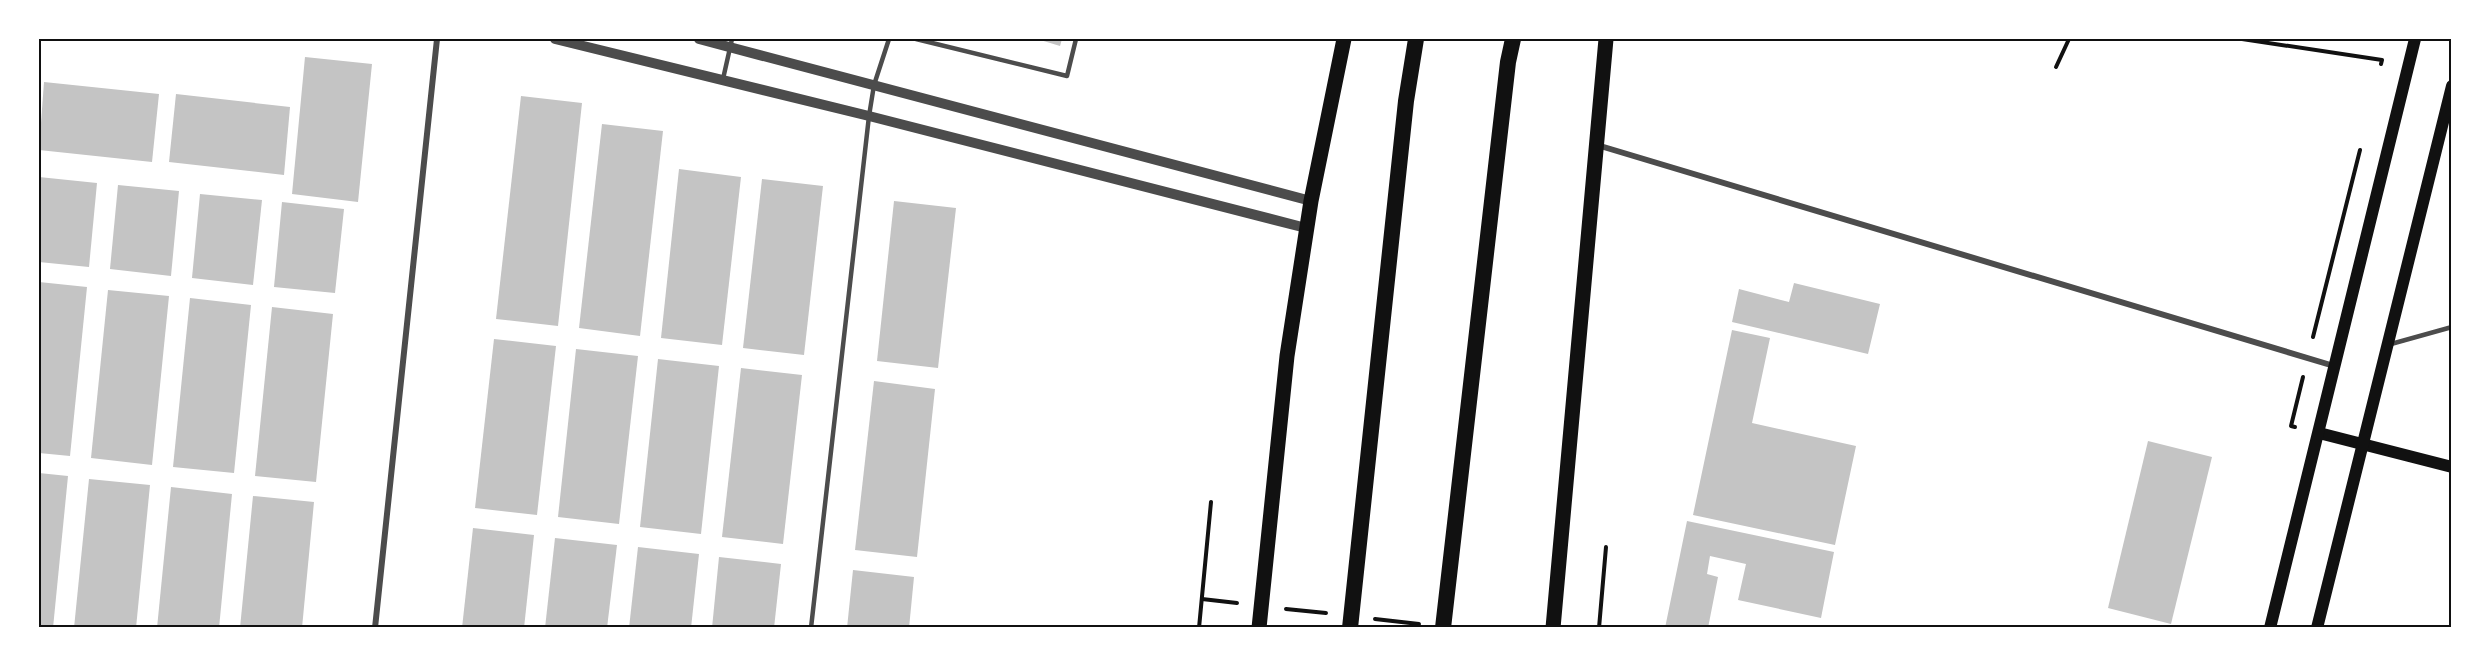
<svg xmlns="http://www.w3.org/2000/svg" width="2491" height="667" font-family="'IBM Plex Sans',sans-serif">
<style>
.building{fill:#c4c4c4}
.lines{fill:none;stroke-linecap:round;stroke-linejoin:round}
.path{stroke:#111;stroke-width:4}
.service{stroke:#4c4c4c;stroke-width:4.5}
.minor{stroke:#4c4c4c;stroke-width:6}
.tertiary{stroke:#4c4c4c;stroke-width:10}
.secondary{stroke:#111;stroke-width:12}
.primary{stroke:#111;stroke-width:15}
.trunk{stroke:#111;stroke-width:16}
.neatline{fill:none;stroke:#111;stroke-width:2}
</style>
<rect width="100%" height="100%" fill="#fff"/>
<!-- building -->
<g class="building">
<path d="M 1037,39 L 1062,39 L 1060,46 Z"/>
<path d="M 305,57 L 372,64 L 358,202 L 292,194 Z"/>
<path d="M 44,82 L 159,94 L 152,162 L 39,150 Z"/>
<path d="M 176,94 L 290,107 L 284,175 L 169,162 Z"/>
<path d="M 521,96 L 582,103 L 558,326 L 496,319 Z"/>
<path d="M 602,124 L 663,131 L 640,336 L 579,328 Z"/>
<path d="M 679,169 L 741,177 L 722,345 L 661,338 Z"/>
<path d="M 39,177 L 97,183 L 89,267 L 39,262 Z"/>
<path d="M 762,179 L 823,186 L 804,355 L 743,348 Z"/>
<path d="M 118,185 L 179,191 L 171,276 L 110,269 Z"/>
<path d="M 200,194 L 262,200 L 253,285 L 192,278 Z"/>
<path d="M 894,201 L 956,208 L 938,368 L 877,361 Z"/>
<path d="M 282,202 L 344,209 L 335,293 L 274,287 Z"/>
<path d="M 39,282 L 87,287 L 70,456 L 39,453 Z"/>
<path d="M 1794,283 L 1880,304 L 1868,354 L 1732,322 L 1739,289 L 1789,302 Z"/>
<path d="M 108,290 L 169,296 L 152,465 L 91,458 Z"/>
<path d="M 190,298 L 251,305 L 234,473 L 173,467 Z"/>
<path d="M 272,307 L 333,314 L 316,482 L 255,476 Z"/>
<path d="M 1732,330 L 1770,338 L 1752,423 L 1856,446 L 1835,545 L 1693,515 Z"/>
<path d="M 494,339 L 556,346 L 537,515 L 475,508 Z"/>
<path d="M 576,349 L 638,356 L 619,524 L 558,517 Z"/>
<path d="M 658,359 L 719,366 L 701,534 L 640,527 Z"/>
<path d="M 741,368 L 802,375 L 783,544 L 722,537 Z"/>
<path d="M 874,381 L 935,389 L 917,557 L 855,550 Z"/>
<path d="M 2148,441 L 2212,457 L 2171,624 L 2108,608 Z"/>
<path d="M 39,473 L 68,476 L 53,628 L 39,628 Z"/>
<path d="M 89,479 L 150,485 L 136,628 L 74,628 Z"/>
<path d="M 171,487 L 232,494 L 219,628 L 157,628 Z"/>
<path d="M 253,496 L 314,502 L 302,628 L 240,628 Z"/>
<path d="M 1687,521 L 1834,552 L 1821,618 L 1738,600 L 1746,564 L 1710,556 L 1707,574 L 1718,577 L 1708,628 L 1665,628 Z"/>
<path d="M 473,528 L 534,535 L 524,628 L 462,628 Z"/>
<path d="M 555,538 L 617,545 L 607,628 L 545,628 Z"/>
<path d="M 638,547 L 699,554 L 691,628 L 629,628 Z"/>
<path d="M 719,557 L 781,564 L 774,628 L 712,628 Z"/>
<path d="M 853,570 L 914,577 L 909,628 L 847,628 Z"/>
</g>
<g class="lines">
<!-- path -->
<g class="path">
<path d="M 2242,39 L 2382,60 L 2381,64"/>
<path d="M 2056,67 L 2069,39"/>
<path d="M 2313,337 L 2360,150"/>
<path d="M 2295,427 L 2291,426 L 2303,377"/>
<path d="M 1202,599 L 1237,603"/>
<path d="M 1286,609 L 1326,613"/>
<path d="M 1375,619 L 1419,624"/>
<path d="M 1199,628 L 1211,502"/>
<path d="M 1599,628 L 1606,547"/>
</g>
<!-- service -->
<g class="service">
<path d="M 916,39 L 1067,76 L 1076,39"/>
<path d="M 723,79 L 732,39"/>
<path d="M 2391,344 L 2452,327"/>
<path d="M 811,628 L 869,116 L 874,85 L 889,39"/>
</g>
<!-- minor -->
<g class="minor">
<path d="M 1597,145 L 2334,366"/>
<path d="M 375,628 L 437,39"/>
</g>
<!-- tertiary -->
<g class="tertiary">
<path d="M 555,39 L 869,116 L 1306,228"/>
<path d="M 699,39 L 1311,201"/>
</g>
<!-- secondary -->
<g class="secondary">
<path d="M 2319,433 L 2452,467"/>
<path d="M 2270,628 L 2415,39"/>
<path d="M 2317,628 L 2452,86"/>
</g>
<!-- primary -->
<g class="primary">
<path d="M 1259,628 L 1287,356 L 1311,201 L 1344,39"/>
<path d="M 1553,628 L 1606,39"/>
</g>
<!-- trunk -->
<g class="trunk">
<path d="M 1350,628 L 1406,101 L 1416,39"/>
<path d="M 1443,628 L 1508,62 L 1513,39"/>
</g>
</g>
<!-- border -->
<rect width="2491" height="667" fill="none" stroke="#ffffff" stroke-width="81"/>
<rect x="40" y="40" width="2410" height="586" class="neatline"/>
</svg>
